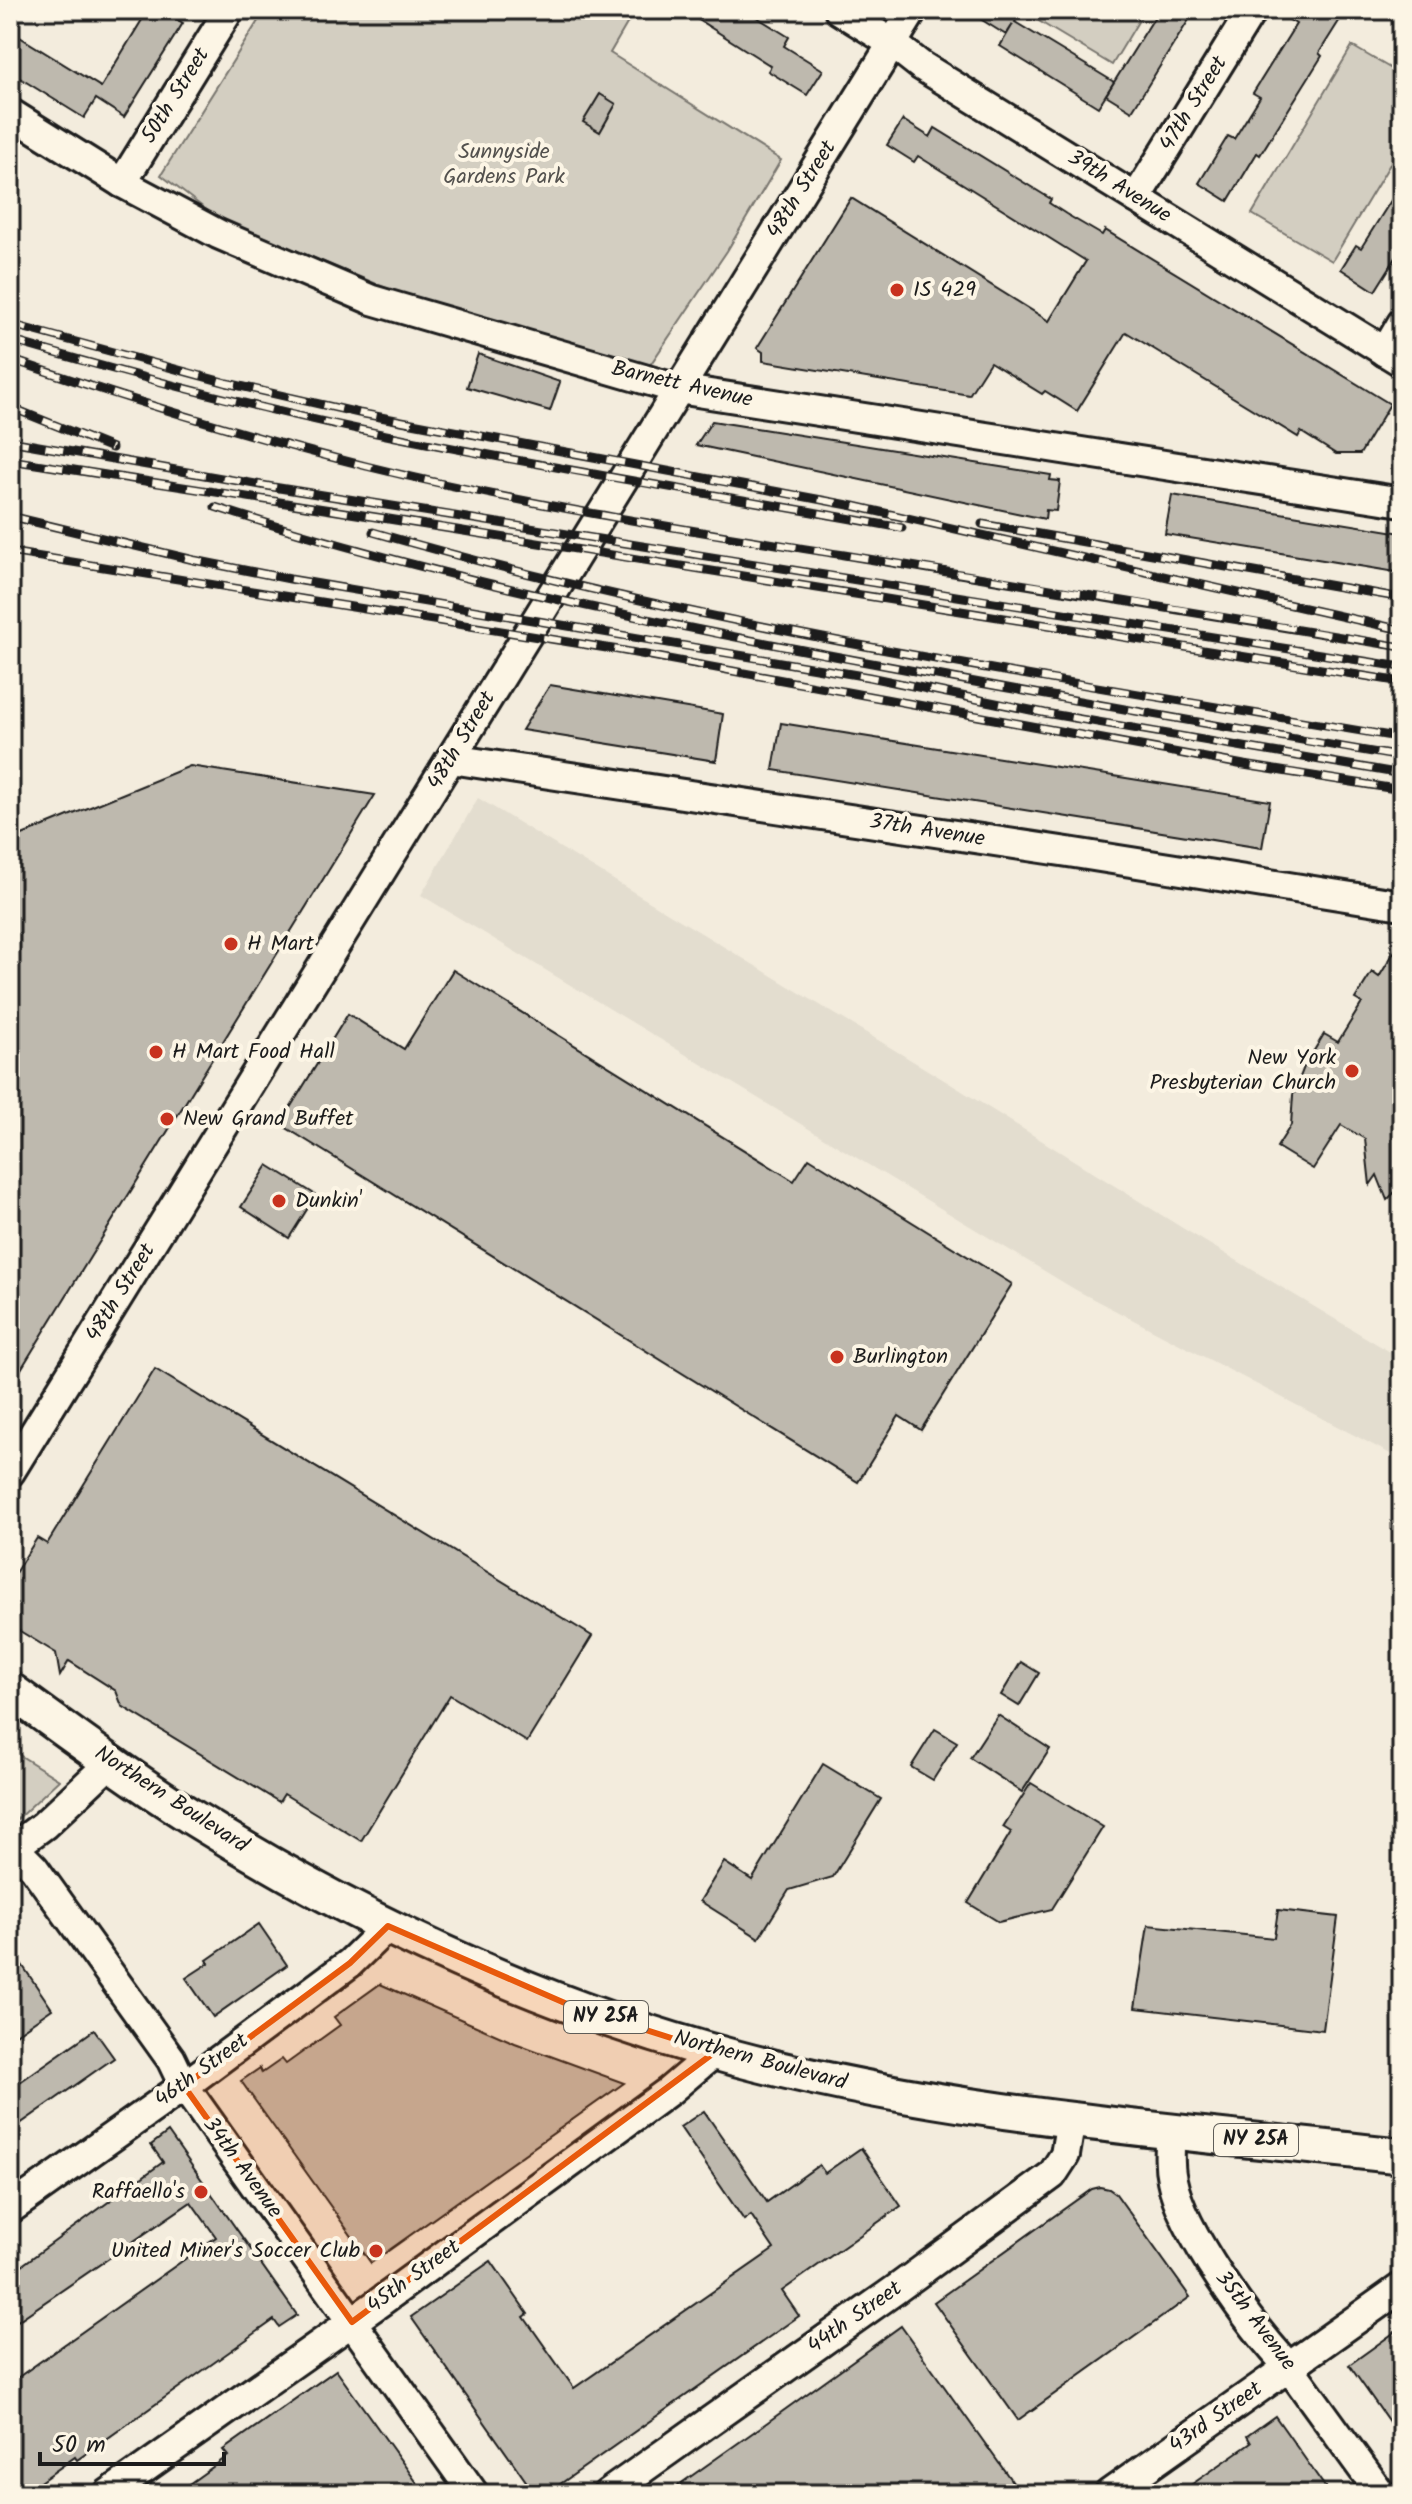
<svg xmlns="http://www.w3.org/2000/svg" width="1412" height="2504" font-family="Kalam,sans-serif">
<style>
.built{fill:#e3ddcf}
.green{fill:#d3cec1;stroke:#78756e;stroke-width:2}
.building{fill:#beb9ae;stroke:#1c1c1c;stroke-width:2}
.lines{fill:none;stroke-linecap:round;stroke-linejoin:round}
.minor-casing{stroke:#1c1c1c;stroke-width:34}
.major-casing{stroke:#1c1c1c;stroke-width:40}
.minor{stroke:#fcf5e5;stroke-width:28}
.major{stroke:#fcf5e5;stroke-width:34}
.rail-casing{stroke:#1c1c1c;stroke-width:9}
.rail{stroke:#fcf5e5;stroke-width:6;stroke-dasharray:18;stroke-linecap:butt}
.marked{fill:#e8590c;fill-opacity:0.2;stroke:#e8590c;stroke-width:6;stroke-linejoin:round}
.poi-dot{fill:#c8321e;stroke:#fcf5e5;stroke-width:3}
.labels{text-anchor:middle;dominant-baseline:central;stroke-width:8;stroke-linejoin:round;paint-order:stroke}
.shield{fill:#fcf5e5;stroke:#5f5d58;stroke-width:2}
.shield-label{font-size:20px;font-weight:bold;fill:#1c1c1c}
.street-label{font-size:22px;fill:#1c1c1c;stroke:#fcf5e5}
.park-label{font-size:22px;fill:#53514e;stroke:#fcf5e5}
.poi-label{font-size:22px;fill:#1c1c1c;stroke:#fcf5e5;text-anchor:start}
</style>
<rect width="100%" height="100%" fill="#f3ecdd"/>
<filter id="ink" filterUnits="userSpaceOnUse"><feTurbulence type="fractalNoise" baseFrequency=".0125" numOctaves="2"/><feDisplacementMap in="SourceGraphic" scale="16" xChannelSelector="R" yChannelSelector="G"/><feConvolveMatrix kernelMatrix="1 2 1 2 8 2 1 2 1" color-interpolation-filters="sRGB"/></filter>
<g filter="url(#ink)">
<!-- built -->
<path class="built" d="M 478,798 L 949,1083 L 1184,1229 L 1402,1359 L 1402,1460 L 1076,1290 L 421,895 Z"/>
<!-- green -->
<g class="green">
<path d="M 265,10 L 635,10 L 610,53 L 781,160 L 727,251 L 650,365 L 413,299 L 217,218 L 161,175 Z"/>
<path d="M 1043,10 L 1145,10 L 1112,65 L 1037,20 Z"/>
<path d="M 1352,46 L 1402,75 L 1402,144 L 1332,261 L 1252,214 Z"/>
<path d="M 10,1749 L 59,1780 L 13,1823 L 10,1819 Z"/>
</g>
<!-- building -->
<g class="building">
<path d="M 148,10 L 162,10 L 183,23 L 124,117 L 96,99 L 84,118 L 10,72 L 10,31 L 101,87 Z"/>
<path d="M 683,10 L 745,10 L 789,37 L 784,46 L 823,70 L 807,95 L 768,71 L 771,66 Z"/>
<path d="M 966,10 L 1023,10 L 1015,22 L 1114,82 L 1098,107 L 1000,46 L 1013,24 L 1006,35 Z"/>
<path d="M 1159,10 L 1195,10 L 1132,111 L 1106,95 Z"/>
<path d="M 1273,10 L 1346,10 L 1319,53 L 1322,56 L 1260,155 L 1257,153 L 1228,201 L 1199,183 L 1228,136 L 1234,139 L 1260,97 L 1253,93 L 1296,24 Z"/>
<path d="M 600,94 L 616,104 L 600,132 L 583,122 Z"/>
<path d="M 903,120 L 930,137 L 935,128 L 1051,199 L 1049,203 L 1066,214 L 1102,235 L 1105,230 L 1390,404 L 1360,454 L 1336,454 L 1301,432 L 1298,437 L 1126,332 L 1077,411 L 1045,391 L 1042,394 L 990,362 L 969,395 L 763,361 L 763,352 L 757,348 L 851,198 L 1049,321 L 1086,261 L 918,156 L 914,162 L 887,145 Z"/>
<path d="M 1402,183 L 1402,248 L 1375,291 L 1341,269 L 1356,245 L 1361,248 Z"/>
<path d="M 478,354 L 560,382 L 550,411 L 467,387 Z"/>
<path d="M 712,421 L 1051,475 L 1050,480 L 1060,481 L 1056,511 L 1046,510 L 1045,519 L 696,445 Z"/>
<path d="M 1172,495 L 1402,533 L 1402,573 L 1165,534 Z"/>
<path d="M 550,685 L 723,714 L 716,761 L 522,730 Z"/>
<path d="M 781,723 L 1270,801 L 1262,848 L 773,770 Z"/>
<path d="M 190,766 L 375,795 L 10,1387 L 10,840 Z"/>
<path d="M 1402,939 L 1402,1185 L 1387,1200 L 1377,1175 L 1370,1185 L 1365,1139 L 1341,1125 L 1313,1169 L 1277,1147 L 1291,1125 L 1293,1095 L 1304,1067 L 1324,1034 L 1338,1042 L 1362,1003 L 1355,999 L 1372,972 L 1379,977 Z"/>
<path d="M 453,970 L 794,1181 L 809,1158 L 1012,1284 L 921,1430 L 899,1416 L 858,1482 L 280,1124 L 348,1014 L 404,1049 Z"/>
<path d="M 268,1165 L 316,1195 L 289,1238 L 241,1207 Z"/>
<path d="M 155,1369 L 592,1636 L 527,1742 L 450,1695 L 361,1841 L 284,1794 L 279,1802 L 122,1706 L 116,1691 L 69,1661 L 60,1676 L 56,1653 L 10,1625 L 10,1581 L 37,1538 L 47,1544 Z"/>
<path d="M 1021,1662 L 1039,1673 L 1019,1706 L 1001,1695 Z"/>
<path d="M 998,1715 L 1050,1749 L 1022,1792 L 970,1758 Z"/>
<path d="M 935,1729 L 957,1742 L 933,1780 L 911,1767 Z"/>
<path d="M 823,1764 L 881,1799 L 833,1877 L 789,1890 L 759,1938 L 700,1901 L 724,1862 L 752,1880 Z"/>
<path d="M 1031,1783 L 1103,1827 L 1052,1909 L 999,1922 L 968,1903 L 1011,1832 L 1003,1827 Z"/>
<path d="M 1278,1910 L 1338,1917 L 1323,2030 L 1135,2008 L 1148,1925 L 1274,1938 Z"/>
<path d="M 259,1924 L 287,1965 L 213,2017 L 186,1978 L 209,1963 L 207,1960 Z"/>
<path d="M 10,1947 L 52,2009 L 10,2038 Z"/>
<path d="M 380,1984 L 515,2043 L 624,2083 L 371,2263 L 241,2081 L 260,2068 L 262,2073 L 282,2059 L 286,2064 L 340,2025 L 334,2017 Z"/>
<path d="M 94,2030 L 114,2058 L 10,2131 L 10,2089 Z"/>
<path d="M 704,2111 L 767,2202 L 819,2165 L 825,2173 L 861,2148 L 901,2206 L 782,2291 L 799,2316 L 546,2494 L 535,2494 L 411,2317 L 491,2261 L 528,2314 L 524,2317 L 574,2388 L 774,2249 L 751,2215 L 744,2220 L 680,2127 Z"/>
<path d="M 168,2132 L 297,2315 L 279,2327 L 274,2320 L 77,2460 L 75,2457 L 23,2494 L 10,2494 L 10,2383 L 216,2237 L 191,2202 L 10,2326 L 10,2274 L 163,2162 L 151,2145 Z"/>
<path d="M 1100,2187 L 1109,2189 L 1116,2194 L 1190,2297 L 1018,2420 L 934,2302 L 1092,2189 Z"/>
<path d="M 901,2326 L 1021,2494 L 666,2494 L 765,2424 Z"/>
<path d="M 1402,2327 L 1402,2440 L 1349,2365 Z"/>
<path d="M 336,2370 L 425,2494 L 175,2494 L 228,2456 L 223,2450 Z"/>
<path d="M 1275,2416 L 1330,2494 L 1178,2494 L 1251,2443 L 1247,2436 Z"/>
</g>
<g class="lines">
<defs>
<g id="minor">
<path d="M 839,10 L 892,43 L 920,65 L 1402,362"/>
<path d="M 10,113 L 122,183 L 218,234 L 372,300 L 678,389 L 1402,502"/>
<path d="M 122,183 L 229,10"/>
<path d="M 1136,198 L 1252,10"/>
<path d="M 1385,352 L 1402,323"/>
<path d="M 451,759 L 1068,852 L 1402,905"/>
<path d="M 10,1472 L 913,10"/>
<path d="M 10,1844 L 34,1868 L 171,2059 L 184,2086 L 474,2494"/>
<path d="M 10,1850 L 44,1825 L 111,1762"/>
<path d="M 1171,2130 C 1170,2147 1168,2163 1172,2180 C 1182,2232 1252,2328 1289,2367 L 1381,2494"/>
<path d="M 10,2209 L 184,2086 L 350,1963 L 388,1926"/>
<path d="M 108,2494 L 380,2302 L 669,2091 L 715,2052"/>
<path d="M 607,2494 L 895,2290 L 1052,2175 L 1065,2155 L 1071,2119"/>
<path d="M 1109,2494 L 1402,2287"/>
</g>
<path id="major" d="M 10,1690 C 71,1734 131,1779 195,1819 C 362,1923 544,2007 735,2058 C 952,2116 1179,2131 1402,2156"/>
</defs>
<!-- minor casing -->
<use href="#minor" class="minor-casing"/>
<!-- major casing -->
<use href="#major" class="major-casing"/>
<!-- minor -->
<use href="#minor" class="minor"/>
<!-- major -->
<use href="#major" class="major"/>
<defs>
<g id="rail">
<path d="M 10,324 L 227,383 L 359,413 L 854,506 L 1402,630"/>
<path d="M 10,340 C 137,377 266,411 396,437 C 564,471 733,497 902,528"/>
<path d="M 10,359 C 127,399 246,436 366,466 C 523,505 684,529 844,555 C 1030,585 1216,615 1402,647"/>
<path d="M 10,407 L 112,448"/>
<path d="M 10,441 L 273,487 L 1402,667"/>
<path d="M 10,460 L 395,520 L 1402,682"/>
<path d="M 215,507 C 444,581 679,628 915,671 C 1077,701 1240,730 1402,757"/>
<path d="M 10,516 L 194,560 L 290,579 L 869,677 L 1045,713 L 1402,774"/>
<path d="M 982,524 L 1402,598"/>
<path d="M 373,532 C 710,630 1057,679 1402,738"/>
<path d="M 10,552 L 619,650 L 1244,765 L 1402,790"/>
</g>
</defs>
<!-- rail casing -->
<use href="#rail" class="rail-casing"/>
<!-- rail -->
<use href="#rail" class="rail"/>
</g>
</g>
<!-- marked area -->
<path class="marked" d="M 388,1926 L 574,2007 L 715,2052 L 352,2322 L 184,2086 L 350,1963 Z"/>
<!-- markers -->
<g class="poi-dot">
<circle cx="897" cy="290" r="8"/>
<circle cx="231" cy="944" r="8"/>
<circle cx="156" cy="1052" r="8"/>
<circle cx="1352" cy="1071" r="8"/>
<circle cx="167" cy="1119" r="8"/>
<circle cx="279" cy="1201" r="8"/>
<circle cx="837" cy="1357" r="8"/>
<circle cx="201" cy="2192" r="8"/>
<circle cx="376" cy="2251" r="8"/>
</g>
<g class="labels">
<!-- shield labels -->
<g class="shield">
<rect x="564" y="2001" width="84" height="32" rx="6"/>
<rect x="1214" y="2124" width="84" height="32" rx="6"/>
</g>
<g class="shield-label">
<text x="606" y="2017">NY 25A</text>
<text x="1256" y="2140">NY 25A</text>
</g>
<!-- street labels -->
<g class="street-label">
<text transform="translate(176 96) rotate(-58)">50th Street</text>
<text transform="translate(1194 104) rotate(-58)">47th Street</text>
<text transform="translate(1119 187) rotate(32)">39th Avenue</text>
<text transform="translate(802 190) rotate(-58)">48th Street</text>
<text transform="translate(682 385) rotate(13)">Barnett Avenue</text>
<text transform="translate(462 741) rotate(-59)">48th Street</text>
<text transform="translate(927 831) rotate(9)">37th Avenue</text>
<text transform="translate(121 1293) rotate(-58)">48th Street</text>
<text transform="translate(171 1800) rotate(33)">Northern Boulevard</text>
<text transform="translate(760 2061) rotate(15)">Northern Boulevard</text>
<text transform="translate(202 2071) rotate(-36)">46th Street</text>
<text transform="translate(242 2168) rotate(54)">34th Avenue</text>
<text transform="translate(414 2277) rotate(-36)">45th Street</text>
<text transform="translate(855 2318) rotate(-35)">44th Street</text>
<text transform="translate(1255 2321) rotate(53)">35th Avenue</text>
<text transform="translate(1216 2418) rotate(-35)">43rd Street</text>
</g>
<!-- park labels -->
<g class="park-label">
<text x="504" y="152">Sunnyside<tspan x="504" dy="25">Gardens Park</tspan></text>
</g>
<!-- poi labels -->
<g class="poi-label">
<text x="913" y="290">IS 429</text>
<text x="247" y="944">H Mart</text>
<text x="172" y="1052">H Mart Food Hall</text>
<text x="1336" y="1058" text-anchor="end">New York<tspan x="1336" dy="25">Presbyterian Church</tspan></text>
<text x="183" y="1119">New Grand Buffet</text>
<text x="295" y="1201">Dunkin'</text>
<text x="853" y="1357">Burlington</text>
<text x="185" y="2192" text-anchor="end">Raffaello's</text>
<text x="360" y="2251" text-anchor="end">United Miner's Soccer Club</text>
</g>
</g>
<!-- margin -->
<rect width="1412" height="2504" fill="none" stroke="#fcf5e5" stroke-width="40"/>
<rect x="20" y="20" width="1372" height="2464" fill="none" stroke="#1c1c1c" stroke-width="3" filter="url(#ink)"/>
<!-- scale -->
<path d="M40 2452v12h184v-12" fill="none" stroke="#1c1c1c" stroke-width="4"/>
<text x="52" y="2452" font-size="24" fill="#1c1c1c" stroke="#fcf5e5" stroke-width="6" paint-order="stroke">50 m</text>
</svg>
